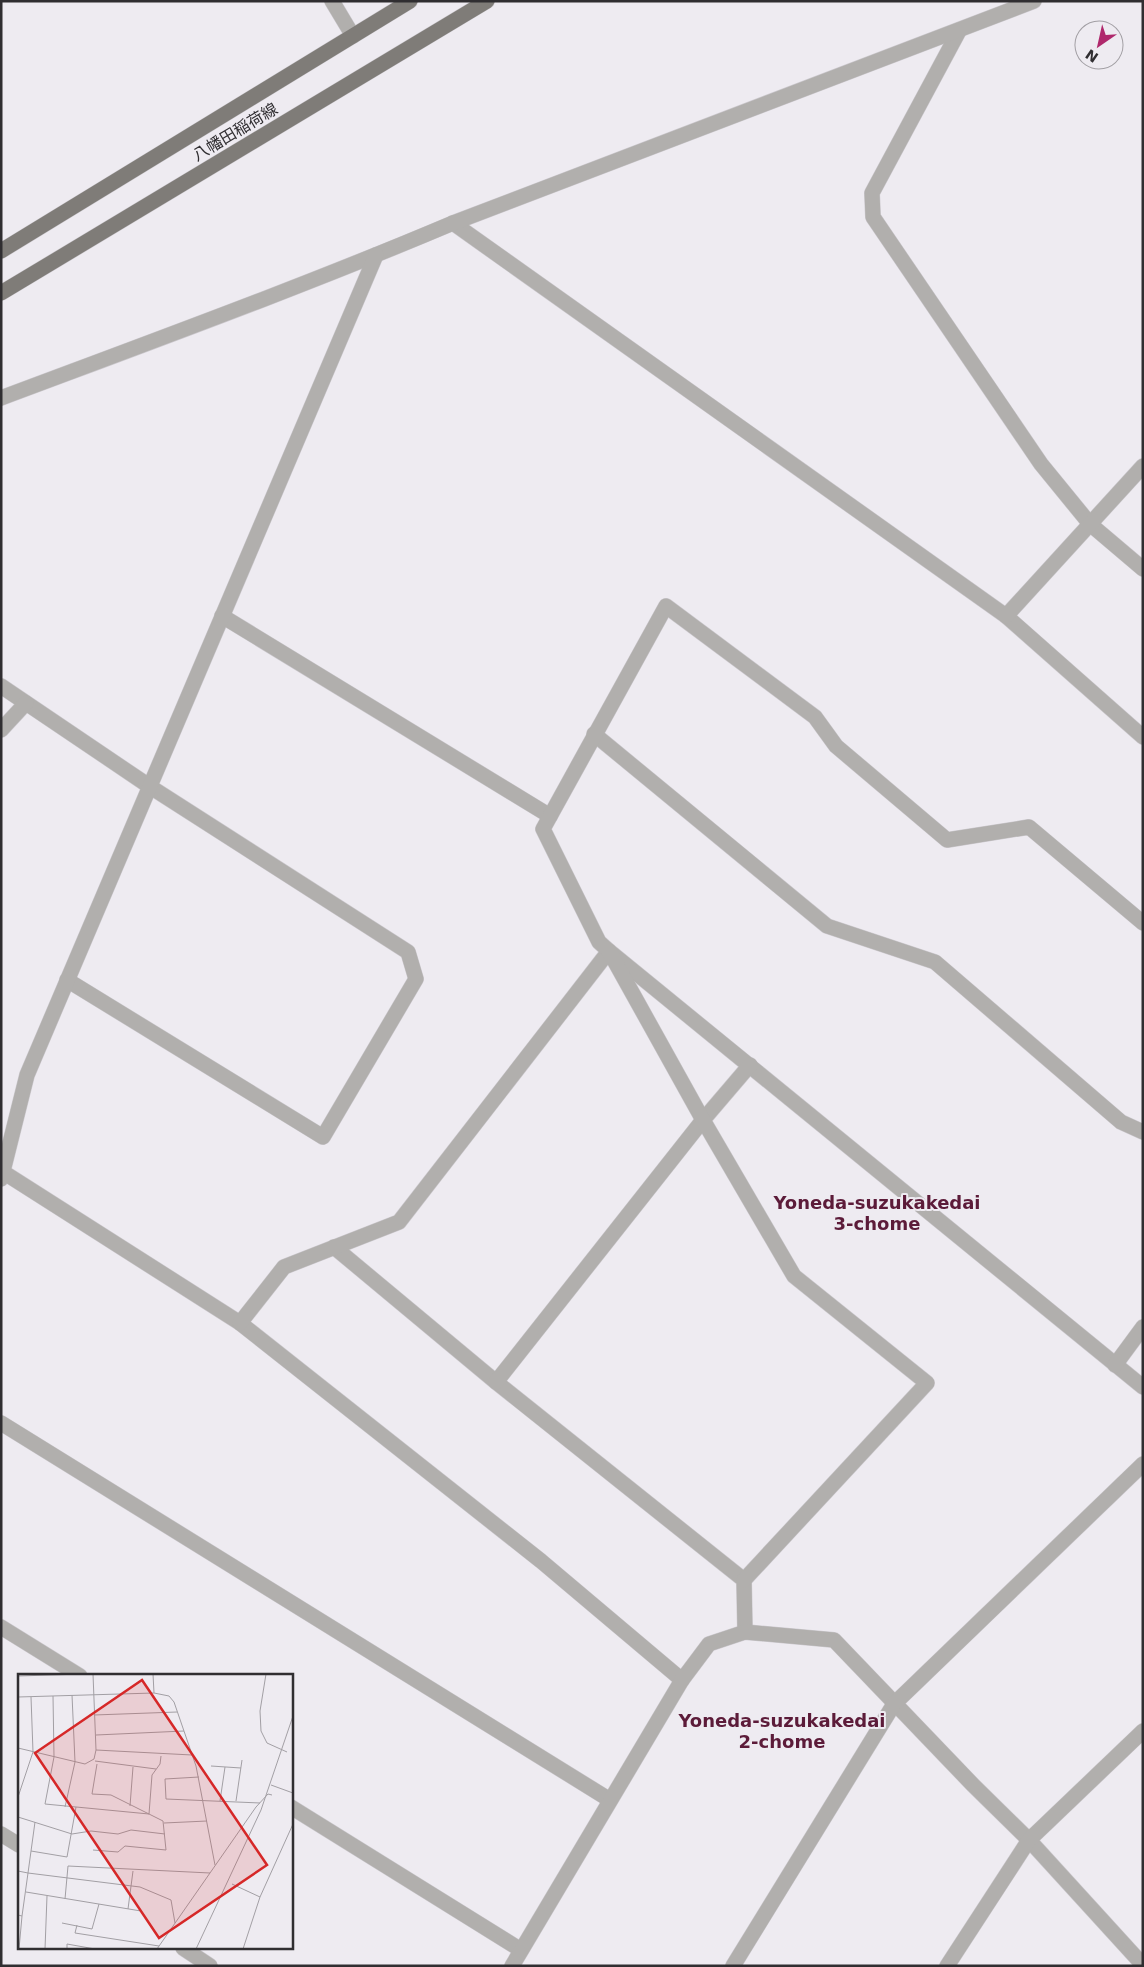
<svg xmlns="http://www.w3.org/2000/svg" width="1144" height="1967" font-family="'DejaVu Sans','Noto Sans JP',sans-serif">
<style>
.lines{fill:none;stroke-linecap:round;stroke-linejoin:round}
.minor-casing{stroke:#ccc9ce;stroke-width:16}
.major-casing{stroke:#ccc9ce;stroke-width:16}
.minor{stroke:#b1afad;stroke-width:15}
.major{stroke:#7f7c78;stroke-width:15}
.labels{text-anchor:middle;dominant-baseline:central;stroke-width:4;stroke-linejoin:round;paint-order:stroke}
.street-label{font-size:16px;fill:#302e31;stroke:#eeebf1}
.neighbourhood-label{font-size:18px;font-weight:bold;fill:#5c1b39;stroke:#eeebf1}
.inset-road{fill:none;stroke:#a29fa4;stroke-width:1}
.view{fill:#d62828;fill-opacity:0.15;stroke:#d62828;stroke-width:2.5}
.inset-edge{fill:none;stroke:#302e31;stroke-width:2.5}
</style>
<rect width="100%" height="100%" fill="#eeebf1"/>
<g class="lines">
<defs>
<g id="minor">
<path d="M 332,1 L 353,36"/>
<path d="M 959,31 L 872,193 L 873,217 L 1041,464 L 1090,524 L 1143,569"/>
<path d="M 453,223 L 1006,616 L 1143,737"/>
<path d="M 1,398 C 153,341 304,286 453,223 L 1034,1"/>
<path d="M 222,616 L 550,816"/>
<path d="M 1006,616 L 1143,466"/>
<path d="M 1,686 L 149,786 L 408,952 L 416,979 L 323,1137 L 67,980"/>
<path d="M 1,730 L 26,703"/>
<path d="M 594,734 L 827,926 L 935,962 L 1121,1122 L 1143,1132"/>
<path d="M 3,1172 L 240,1323 L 541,1561 L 682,1680"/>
<path d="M 1,1179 L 27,1075 L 376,255"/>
<path d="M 334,1247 L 496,1382 L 744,1580 L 745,1632"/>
<path d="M 240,1323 L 284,1267 L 399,1222 L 609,951 L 1143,1387"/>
<path d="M 1115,1365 L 1143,1327"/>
<path d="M 496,1382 L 703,1120 L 750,1065"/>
<path d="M 1,1423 L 610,1800"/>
<path d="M 744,1580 L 927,1383 L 794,1276 L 703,1120 L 609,951 L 599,942 L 543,829 L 666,606 L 815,717 L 836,746 L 947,840 L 1029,827 L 1143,923"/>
<path d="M 1,1627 L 80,1676"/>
<path d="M 291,1807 L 521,1950"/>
<path d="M 1,1834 L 19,1845"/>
<path d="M 183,1948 L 210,1966"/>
<path d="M 512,1966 L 682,1680 L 709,1644 L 745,1632 L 834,1640 L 973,1785 L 1029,1840 L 1143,1965"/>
<path d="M 733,1966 L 894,1704 L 1143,1464"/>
<path d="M 947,1966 L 1029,1840 L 1143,1731"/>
</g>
<g id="major">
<path d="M 1,251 L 410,1"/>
<path d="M 1,293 L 487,1"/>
</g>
</defs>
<!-- minor casing -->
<use href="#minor" class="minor-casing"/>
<!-- major casing -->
<use href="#major" class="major-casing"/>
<!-- minor -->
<use href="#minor" class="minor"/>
<!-- major -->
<use href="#major" class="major"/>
</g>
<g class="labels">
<!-- street labels -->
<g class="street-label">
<text transform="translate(235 132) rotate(-31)">八幡田稲荷線</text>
</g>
<!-- neighbourhood labels -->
<g class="neighbourhood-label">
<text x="877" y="1202">Yoneda-suzukakedai<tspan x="877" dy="21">3-chome</tspan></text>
<text x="782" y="1720">Yoneda-suzukakedai<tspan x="782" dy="21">2-chome</tspan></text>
</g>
</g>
<!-- overview -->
<g transform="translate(18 1674)">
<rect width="275" height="275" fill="#eeebf1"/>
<path class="inset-road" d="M 135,0 L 136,19M 248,0 L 242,37 L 243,57 L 249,69 L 269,78M 0,2 L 64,0M 35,22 L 36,83 L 27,130 L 131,140 L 134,101 L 142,90 L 143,82M 0,23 L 136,19 L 151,22 L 156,28 L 178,92 L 197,191M 76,41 L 159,38M 78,61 L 166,57M 0,74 L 67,90 L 76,85 L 78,76 L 75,0M 78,76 L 174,81M 77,87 L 138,95M 193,92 L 223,94M 181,103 L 147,105 L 148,125 L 242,129M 253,111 L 275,119M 0,123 L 15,78 L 13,23M 202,127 L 207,93M 218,127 L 224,86M 112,132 L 115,93M 47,133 L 57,88 L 54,21M 0,143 L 54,160 L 73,157 L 100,160 L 113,156 L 147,160M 146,149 L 189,147M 75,176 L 100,178 L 107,172 L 148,176 L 145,147 L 93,121 L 74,120 L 79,90M 13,177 L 49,183 L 58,133M 0,197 L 10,199 L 17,148M 214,210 L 242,223M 8,218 L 123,237M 47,225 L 50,192 L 192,199M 110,235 L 115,197M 0,241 L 4,242 L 10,199 L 122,213 L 153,226 L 157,249M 44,249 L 74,255 L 81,230M 59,251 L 57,259 L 141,272M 1,275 L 4,242M 27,275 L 29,222M 49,275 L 49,270 L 77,275M 139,275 L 238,133 L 250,120 L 254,121M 178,275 L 243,136 L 275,42M 225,275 L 242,223 L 275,150"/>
<path class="view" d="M 124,6 L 249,191 L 141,264 L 17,79 Z"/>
<rect width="275" height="275" class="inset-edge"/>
</g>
<!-- border -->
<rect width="1144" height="1967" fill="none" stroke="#302e31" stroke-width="5"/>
<!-- north arrow -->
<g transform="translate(1099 45) rotate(214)"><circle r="24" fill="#eeebf1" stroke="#a29fa4"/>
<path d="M0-4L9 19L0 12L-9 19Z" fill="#af286c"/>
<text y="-8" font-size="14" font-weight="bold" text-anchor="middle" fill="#302e31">N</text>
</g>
</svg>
